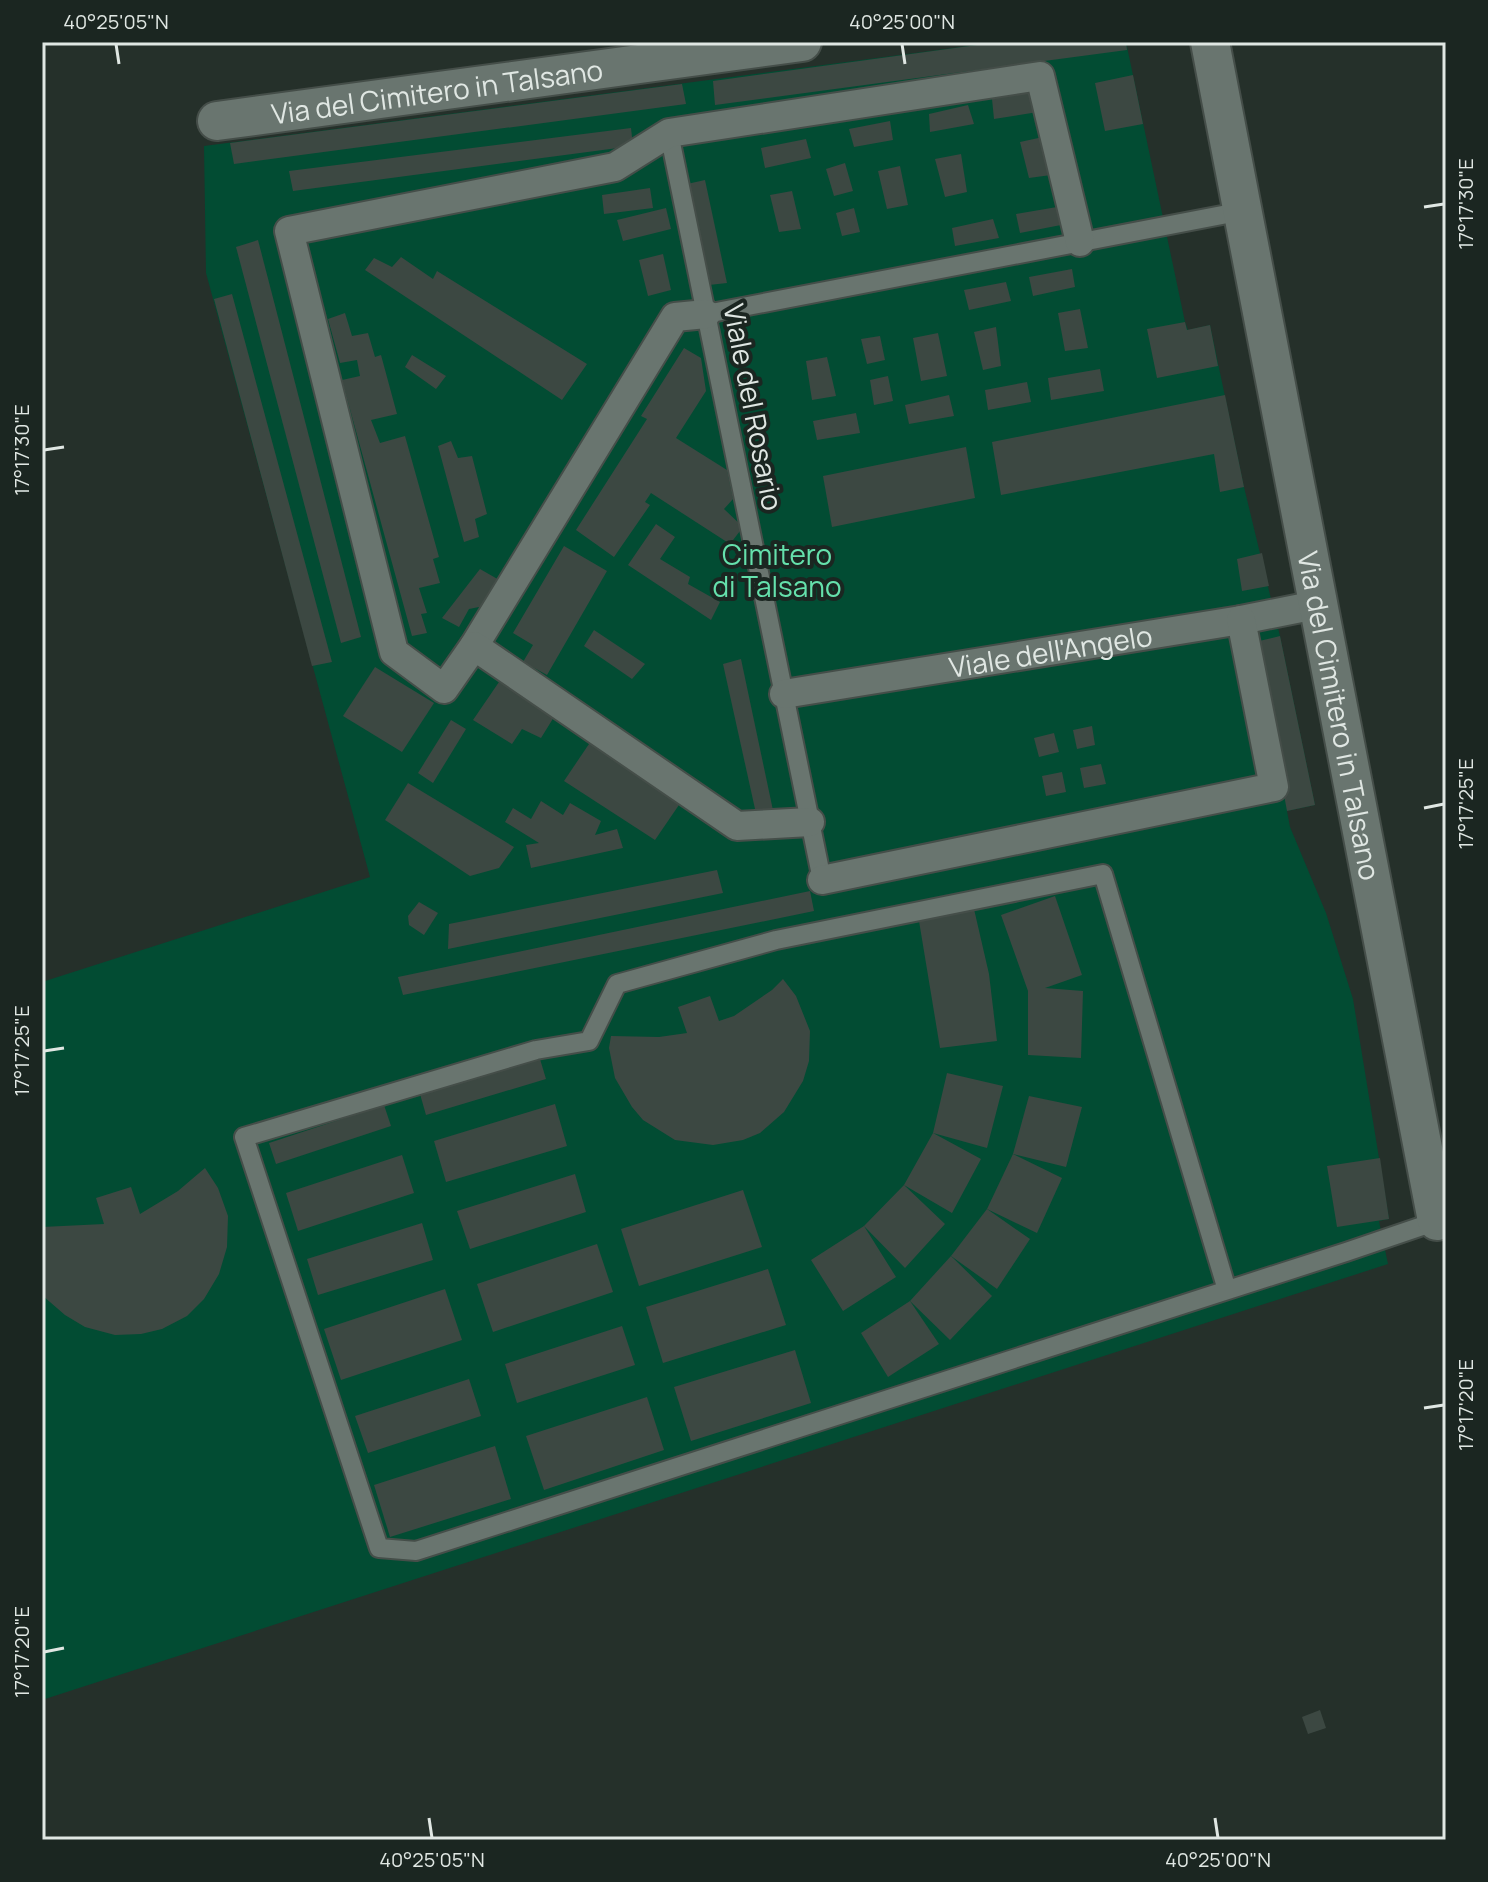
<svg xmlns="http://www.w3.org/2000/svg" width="1488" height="1882" font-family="Manrope,sans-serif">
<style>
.green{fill:#024c33}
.building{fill:#3c4842}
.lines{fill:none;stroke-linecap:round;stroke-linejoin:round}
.service-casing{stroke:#454e49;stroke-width:22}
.pedestrian-casing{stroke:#454e49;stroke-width:32}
.minor-casing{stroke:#454e49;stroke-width:42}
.service{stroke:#69756f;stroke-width:18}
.pedestrian{stroke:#69756f;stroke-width:28}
.minor{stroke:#69756f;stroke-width:38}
.ticks{fill:none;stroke:#e0e7e3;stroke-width:3}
.labels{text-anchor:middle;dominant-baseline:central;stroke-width:8;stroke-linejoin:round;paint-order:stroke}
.street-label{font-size:28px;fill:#e0e7e3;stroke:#1b2621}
.park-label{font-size:28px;fill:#65e1ac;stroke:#1b2621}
.neatline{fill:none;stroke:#e0e7e3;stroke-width:3}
.ticks-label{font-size:20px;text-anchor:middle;fill:#e0e7e3}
</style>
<rect width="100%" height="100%" fill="#25302a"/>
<!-- green -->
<path class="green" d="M 999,42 L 1126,42 L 1185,322 L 1188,330 L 1210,325 L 1244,487 L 1280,636 L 1315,805 L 1287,811 L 1290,827 L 1326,913 L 1353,999 L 1389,1219 L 1379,1221 L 1388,1264 L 42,1700 L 42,982 L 370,877 L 206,273 L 204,146 Z"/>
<!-- building -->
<g class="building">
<path d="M 999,42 L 1126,42 L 1127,50 L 715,105 L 713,81 Z"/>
<path d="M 1133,75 L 1143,124 L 1105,131 L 1095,83 Z"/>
<path d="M 682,84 L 686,104 L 234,164 L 230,143 Z"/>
<path d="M 1035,90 L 1038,112 L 994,119 L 992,99 Z"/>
<path d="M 968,105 L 974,124 L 930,132 L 929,114 Z"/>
<path d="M 890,121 L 893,140 L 854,147 L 849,129 Z"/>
<path d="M 631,128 L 633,146 L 293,191 L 289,171 Z"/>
<path d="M 1043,137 L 1051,175 L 1029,178 L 1020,142 Z"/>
<path d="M 806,139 L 811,158 L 765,168 L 761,148 Z"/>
<path d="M 961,154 L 967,192 L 945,197 L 935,159 Z"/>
<path d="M 845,163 L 853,191 L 834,196 L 826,169 Z"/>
<path d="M 900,166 L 908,205 L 887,209 L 878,171 Z"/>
<path d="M 705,180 L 727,283 L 709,285 L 687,184 Z"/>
<path d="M 650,188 L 653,208 L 604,214 L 602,195 Z"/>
<path d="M 792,191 L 801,229 L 779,232 L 770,195 Z"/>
<path d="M 1057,207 L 1061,225 L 1020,233 L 1016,214 Z"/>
<path d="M 666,208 L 671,229 L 623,241 L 617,220 Z"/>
<path d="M 854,208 L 860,232 L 842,236 L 836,213 Z"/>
<path d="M 993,219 L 999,238 L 955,246 L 952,228 Z"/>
<path d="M 258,240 L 361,637 L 341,643 L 236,247 Z"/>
<path d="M 663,254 L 671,290 L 648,296 L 639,260 Z"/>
<path d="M 401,257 L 433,279 L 437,271 L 587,364 L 562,400 L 365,270 L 374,258 L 392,267 Z"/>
<path d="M 1072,269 L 1075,287 L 1033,296 L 1029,277 Z"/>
<path d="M 1006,282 L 1011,301 L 969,310 L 964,290 Z"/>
<path d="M 232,294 L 332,662 L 312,666 L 214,299 Z"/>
<path d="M 1080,309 L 1088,348 L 1065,351 L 1058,313 Z"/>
<path d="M 345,313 L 352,336 L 368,333 L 375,357 L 381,355 L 397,414 L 371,420 L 380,443 L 405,436 L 439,557 L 433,559 L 440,583 L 419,588 L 427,613 L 421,614 L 427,633 L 412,636 L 342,380 L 360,376 L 357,360 L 340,363 L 328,319 Z"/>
<path d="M 1185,322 L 1187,330 L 1210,325 L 1218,366 L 1157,378 L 1147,329 Z"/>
<path d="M 996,327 L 1001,366 L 983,370 L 974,332 Z"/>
<path d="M 938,333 L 947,376 L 921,381 L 913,338 Z"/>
<path d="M 880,336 L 885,360 L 867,364 L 861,339 Z"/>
<path d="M 684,348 L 701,358 L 706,391 L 676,438 L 727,470 L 733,499 L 724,509 L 743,527 L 730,544 L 651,493 L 645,502 L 650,505 L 614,557 L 576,530 L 647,419 L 641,416 Z"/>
<path d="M 412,355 L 446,376 L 436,389 L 405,367 Z"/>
<path d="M 827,357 L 836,396 L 812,400 L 806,361 Z"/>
<path d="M 1100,369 L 1104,391 L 1051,400 L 1048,378 Z"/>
<path d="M 888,376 L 893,401 L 874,405 L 870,380 Z"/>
<path d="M 1027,382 L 1031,402 L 988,410 L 985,390 Z"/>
<path d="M 949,395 L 954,416 L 909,424 L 905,405 Z"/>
<path d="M 1225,395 L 1244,487 L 1220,492 L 1214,454 L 1001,495 L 992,442 Z"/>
<path d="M 856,413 L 860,433 L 817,440 L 813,421 Z"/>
<path d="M 451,441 L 458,458 L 472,456 L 487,514 L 475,519 L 479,537 L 464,542 L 438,446 Z"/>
<path d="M 966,447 L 975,498 L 832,527 L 823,476 Z"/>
<path d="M 656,524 L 675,537 L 660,559 L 690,577 L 688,584 L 720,602 L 711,620 L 628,565 Z"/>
<path d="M 564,546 L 607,571 L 547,675 L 523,662 L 533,645 L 513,633 Z"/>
<path d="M 1262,553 L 1269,586 L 1242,591 L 1237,559 Z"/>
<path d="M 480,569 L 501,581 L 484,606 L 469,609 L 459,627 L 442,618 Z"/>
<path d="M 594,630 L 645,664 L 632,679 L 584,646 Z"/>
<path d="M 1280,636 L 1315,805 L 1287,811 L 1255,642 Z"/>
<path d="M 741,659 L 774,815 L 757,818 L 723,664 Z"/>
<path d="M 375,667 L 434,703 L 402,752 L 343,716 Z"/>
<path d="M 499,682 L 554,717 L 541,738 L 522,729 L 512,744 L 473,720 Z"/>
<path d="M 451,720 L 466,729 L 433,783 L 418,773 Z"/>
<path d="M 1092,726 L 1095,745 L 1077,749 L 1073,730 Z"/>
<path d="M 1054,733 L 1059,752 L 1039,757 L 1034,738 Z"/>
<path d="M 591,741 L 683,799 L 655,840 L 564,781 Z"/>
<path d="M 1101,764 L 1106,784 L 1084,788 L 1080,768 Z"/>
<path d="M 1062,772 L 1066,792 L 1046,796 L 1042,776 Z"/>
<path d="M 408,783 L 514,847 L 499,868 L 470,876 L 385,820 Z"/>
<path d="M 541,801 L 563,815 L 570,803 L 601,821 L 595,835 L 617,829 L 623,848 L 531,868 L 526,845 L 539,843 L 505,822 L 513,808 L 531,819 Z"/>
<path d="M 717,870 L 723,893 L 448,949 L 449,924 Z"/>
<path d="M 810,891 L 814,911 L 403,995 L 398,977 Z"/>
<path d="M 1055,896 L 1082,975 L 1045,988 L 1083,991 L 1081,1058 L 1028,1055 L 1028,991 L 1001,915 Z"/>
<path d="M 419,902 L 438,913 L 424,935 L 409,925 L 408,916 Z"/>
<path d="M 974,909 L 989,974 L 997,1041 L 940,1048 L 919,921 Z"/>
<path d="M 783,979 L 796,996 L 810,1031 L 809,1061 L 803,1081 L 784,1112 L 760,1133 L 743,1140 L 713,1145 L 675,1140 L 643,1120 L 632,1107 L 615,1078 L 609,1048 L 611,1036 L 659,1037 L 687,1033 L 678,1007 L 710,996 L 719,1021 L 734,1016 L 772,990 Z"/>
<path d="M 540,1059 L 546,1079 L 426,1115 L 420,1094 Z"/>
<path d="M 947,1073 L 1003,1086 L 987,1148 L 933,1133 L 981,1159 L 952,1213 L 904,1185 L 945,1224 L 905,1268 L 864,1226 L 896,1277 L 843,1311 L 811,1260 L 864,1226 L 904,1185 L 933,1133 Z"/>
<path d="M 1029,1096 L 1082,1107 L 1066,1167 L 1013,1154 Z"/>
<path d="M 555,1104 L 567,1146 L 446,1182 L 434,1141 Z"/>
<path d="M 384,1105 L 391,1126 L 276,1164 L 269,1143 Z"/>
<path d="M 1013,1154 L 1062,1178 L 1037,1233 L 987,1209 Z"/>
<path d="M 402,1155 L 414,1193 L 298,1231 L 286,1193 Z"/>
<path d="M 1380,1158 L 1389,1219 L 1337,1227 L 1327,1166 Z"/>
<path d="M 205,1168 L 218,1188 L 228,1216 L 227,1247 L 219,1274 L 204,1299 L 187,1316 L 162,1329 L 141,1334 L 115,1335 L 85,1327 L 65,1315 L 43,1296 L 42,1227 L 104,1224 L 96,1198 L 131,1187 L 140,1214 L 178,1191 Z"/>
<path d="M 575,1174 L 586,1212 L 470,1249 L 457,1211 Z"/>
<path d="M 743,1190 L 762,1247 L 639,1286 L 621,1229 Z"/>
<path d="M 987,1209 L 1030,1239 L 997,1289 L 951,1256 Z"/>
<path d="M 422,1223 L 433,1260 L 318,1295 L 307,1259 Z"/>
<path d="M 597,1244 L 613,1292 L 493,1332 L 477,1284 Z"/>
<path d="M 951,1256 L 992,1296 L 950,1340 L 910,1301 Z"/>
<path d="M 768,1269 L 786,1325 L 663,1363 L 646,1307 Z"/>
<path d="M 445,1289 L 462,1340 L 341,1380 L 324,1329 Z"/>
<path d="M 910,1301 L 939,1344 L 888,1377 L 861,1333 Z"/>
<path d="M 622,1326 L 635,1365 L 517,1403 L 505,1364 Z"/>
<path d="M 795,1350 L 811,1403 L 691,1441 L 674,1387 Z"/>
<path d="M 469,1379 L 481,1416 L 368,1453 L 355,1416 Z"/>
<path d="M 647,1397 L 664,1450 L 544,1490 L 526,1436 Z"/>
<path d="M 495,1446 L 511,1499 L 390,1537 L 374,1485 Z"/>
<path d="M 1320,1710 L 1326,1728 L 1308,1734 L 1302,1717 Z"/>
</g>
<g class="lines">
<defs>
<g id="service">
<path d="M 669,133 L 822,880"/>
<path d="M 706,314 L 1243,211"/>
<path d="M 1227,1290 L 1103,874 L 776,940 L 617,984 L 589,1041 L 536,1050 L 244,1137 L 379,1548 L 416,1551 L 1346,1252 L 1437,1221"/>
</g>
<g id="pedestrian">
<path d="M 474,646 L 675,317 L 706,314"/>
<path id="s1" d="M 784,694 L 1241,620 L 1316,605"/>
<path d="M 810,822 L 737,826 L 474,646 L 444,689 L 394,652 L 289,231 L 615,167 L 669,133 L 1040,76 L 1080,242"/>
<path d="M 822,880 L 1274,787 L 1241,620"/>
</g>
<g id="minor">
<path id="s2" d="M 1210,42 L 1437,1221"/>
<path id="s3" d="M 217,121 L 802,42"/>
</g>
</defs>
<!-- service casing -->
<use href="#service" class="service-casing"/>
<!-- pedestrian casing -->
<use href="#pedestrian" class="pedestrian-casing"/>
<!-- minor casing -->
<use href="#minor" class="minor-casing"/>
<!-- service -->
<use href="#service" class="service"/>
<!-- pedestrian -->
<use href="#pedestrian" class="pedestrian"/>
<!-- minor -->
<use href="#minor" class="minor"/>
</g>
<!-- ticks -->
<path class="ticks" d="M 116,44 L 119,64M 902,44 L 905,64M 1424,207 L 1444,204M 44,450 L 64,447M 1424,808 L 1444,804M 44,1051 L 64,1048M 1424,1408 L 1444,1405M 44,1652 L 64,1648M 429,1818 L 432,1838M 1215,1818 L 1218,1838"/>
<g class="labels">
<!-- street labels -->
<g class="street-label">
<text stroke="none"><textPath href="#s3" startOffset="222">Via del Cimitero in Talsano</textPath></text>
<text transform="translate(754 407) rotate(79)">Viale del Rosario</text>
<text stroke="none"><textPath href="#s1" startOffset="270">Viale dell'Angelo</textPath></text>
<text stroke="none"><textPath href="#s2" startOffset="686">Via del Cimitero in Talsano</textPath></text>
</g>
<!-- park labels -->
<g class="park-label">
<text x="777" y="554">Cimitero<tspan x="777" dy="32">di Talsano</tspan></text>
</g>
</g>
<!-- border -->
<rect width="1488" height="1882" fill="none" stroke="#1b2621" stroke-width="88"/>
<rect x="44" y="44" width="1400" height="1794" class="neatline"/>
<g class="ticks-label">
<text x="116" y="29">40°25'05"N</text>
<text x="902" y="29">40°25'00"N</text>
<text transform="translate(1466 204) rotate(-90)" y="7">17°17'30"E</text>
<text transform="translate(22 450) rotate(-90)" y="7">17°17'30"E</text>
<text transform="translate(1466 804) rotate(-90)" y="7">17°17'25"E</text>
<text transform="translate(22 1051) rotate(-90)" y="7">17°17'25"E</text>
<text transform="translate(1466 1405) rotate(-90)" y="7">17°17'20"E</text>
<text transform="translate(22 1652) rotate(-90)" y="7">17°17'20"E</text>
<text x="432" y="1867">40°25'05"N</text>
<text x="1218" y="1867">40°25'00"N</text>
</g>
</svg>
